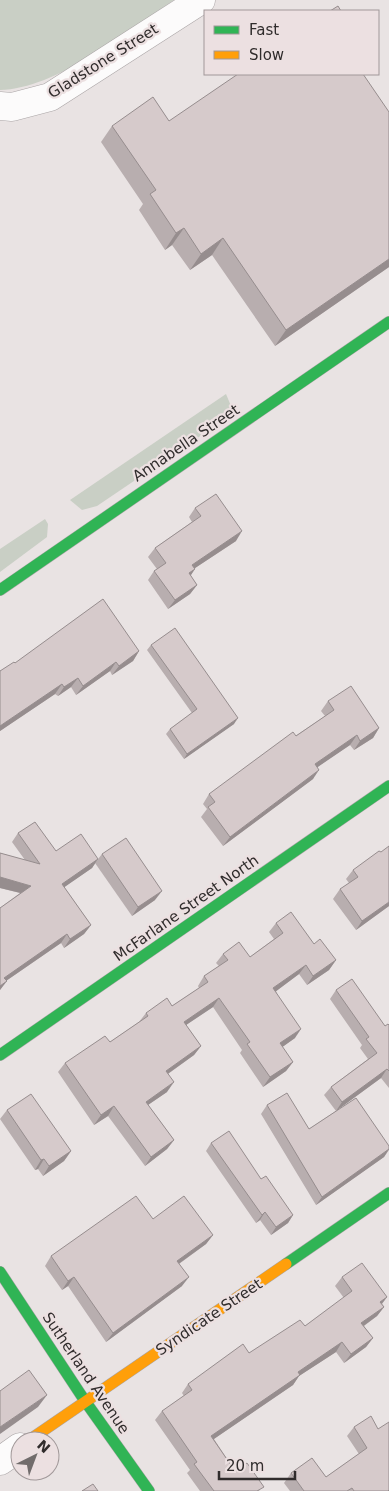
<svg xmlns="http://www.w3.org/2000/svg" width="389" height="1491" font-family="'DejaVu Sans',sans-serif">
<style>
.green{fill:#c9cfc5}
.lines{fill:none;stroke-linecap:round;stroke-linejoin:round}
.street-casing{stroke:#aaa5a6;stroke-width:29}
.fast-casing{stroke:#aaa5a6;stroke-width:12}
.slow-casing{stroke:#aaa5a6;stroke-width:12}
.street{stroke:#fcfbfb;stroke-width:28}
.fast{stroke:#30b455;stroke-width:11}
.slow{stroke:#ff9f0a;stroke-width:11}
.wall{fill:#b8aeaf}
.shaded-wall{fill:#968d8e}
.building{fill:#d6cacb;stroke:#968d8e}
.labels{text-anchor:middle;dominant-baseline:central;stroke-width:4.5;stroke-linejoin:round;paint-order:stroke}
.street-label{font-size:15px;fill:#302c2c;stroke:#ece0e1}
</style>
<rect width="100%" height="100%" fill="#e9e3e3"/>
<!-- green -->
<g class="green">
<path d="M 0,0 L 174,0 C 128,31 56,89 0,90 Z"/>
<path d="M 226,394 L 231,406 L 224,420 L 97,506 L 82,510 L 70,500 Z"/>
<path d="M 45,519 L 48,524 L 47,537 L 0,572 L 0,549 Z"/>
</g>
<g class="lines">
<defs>
<g id="street">
<path d="M 0,106 L 12,107 L 50,97 L 201,0"/>
<path d="M 0,1461 L 20,1447"/>
</g>
<g id="fast">
<path d="M 0,590 L 389,322"/>
<path d="M 0,1055 L 389,786"/>
<path d="M 286,1264 L 389,1193"/>
<path d="M 0,1272 L 85,1401 L 149,1491"/>
</g>
<path id="slow" d="M 28,1441 L 286,1264"/>
</defs>
<!-- street casing -->
<use href="#street" class="street-casing"/>
<!-- fast casing -->
<use href="#fast" class="fast-casing"/>
<!-- slow casing -->
<use href="#slow" class="slow-casing"/>
<!-- street -->
<use href="#street" class="street"/>
<!-- fast -->
<use href="#fast" class="fast"/>
<!-- slow -->
<use href="#slow" class="slow"/>
</g>
<!-- wall -->
<g class="wall">
<path d="M 389,112 L 389,267 L 275,346 L 212,255 L 190,270 L 172,245 L 165,250 L 139,210 L 143,204 L 101,142 L 112,126 L 169,121 Z"/>
<path d="M 195,508 L 236,541 L 195,568 L 190,576 L 197,585 L 190,594 L 168,609 L 148,580 L 154,571 L 157,569 L 148,557 L 155,548 L 192,522 L 189,517 Z"/>
<path d="M 151,645 L 234,724 L 184,759 L 166,734 L 170,729 L 192,713 L 147,650 Z"/>
<path d="M 139,651 L 133,661 L 112,675 L 110,671 L 76,695 L 71,687 L 58,696 L 55,694 L 0,731 L 0,671 L 15,663 Z"/>
<path d="M 328,701 L 379,728 L 373,738 L 354,750 L 350,745 L 317,767 L 313,779 L 223,846 L 201,817 L 207,809 L 203,804 L 209,794 L 325,716 L 321,711 Z"/>
<path d="M 18,833 L 56,851 L 98,859 L 92,868 L 64,887 L 91,925 L 84,934 L 64,948 L 61,943 L 6,981 L 0,990 L 0,908 L 20,893 L 0,888 L 0,853 L 25,860 L 12,842 Z"/>
<path d="M 102,854 L 155,900 L 132,916 L 95,863 Z"/>
<path d="M 353,870 L 389,906 L 356,930 L 333,899 L 340,889 L 349,883 L 346,879 Z"/>
<path d="M 276,923 L 314,944 L 336,960 L 329,970 L 307,985 L 299,974 L 276,991 L 295,1038 L 282,1047 L 293,1062 L 286,1071 L 263,1087 L 240,1053 L 242,1050 L 213,1007 L 186,1025 L 201,1046 L 194,1055 L 168,1074 L 167,1092 L 148,1105 L 174,1140 L 167,1149 L 145,1166 L 108,1116 L 94,1125 L 58,1072 L 65,1063 L 110,1042 L 139,1022 L 146,1013 L 172,1006 L 199,988 L 198,986 L 204,976 L 219,966 L 216,963 L 223,954 L 250,957 L 274,939 L 269,932 Z"/>
<path d="M 336,990 L 385,1026 L 389,1025 L 389,1088 L 381,1078 L 336,1111 L 389,1146 L 389,1150 L 384,1157 L 316,1205 L 261,1114 L 267,1105 L 309,1129 L 336,1111 L 324,1095 L 331,1087 L 368,1059 L 360,1048 L 362,1045 L 330,999 Z"/>
<path d="M 7,1110 L 71,1151 L 64,1161 L 43,1176 L 38,1169 L 35,1170 L 0,1119 Z"/>
<path d="M 211,1143 L 261,1179 L 293,1215 L 288,1223 L 271,1235 L 260,1220 L 256,1223 L 206,1151 Z"/>
<path d="M 153,1219 L 213,1235 L 206,1244 L 179,1264 L 182,1286 L 106,1342 L 68,1286 L 62,1290 L 45,1266 L 51,1256 Z"/>
<path d="M 342,1277 L 387,1297 L 382,1304 L 384,1307 L 377,1316 L 364,1326 L 373,1338 L 366,1347 L 344,1363 L 336,1352 L 299,1376 L 293,1385 L 214,1439 L 235,1471 L 260,1491 L 200,1491 L 187,1473 L 190,1470 L 155,1420 L 162,1411 L 184,1396 L 182,1393 L 188,1384 L 249,1353 L 305,1326 L 344,1298 L 335,1286 Z"/>
<path d="M 354,1427 L 378,1429 L 389,1491 L 290,1491 L 284,1483 L 291,1473 L 326,1477 L 359,1454 L 347,1436 Z"/>
</g>
<!-- shaded-wall -->
<g class="shaded-wall">
<path d="M 184,228 L 172,245 L 165,250 L 176,233 Z"/>
<path d="M 223,238 L 212,255 L 190,270 L 201,254 Z"/>
<path d="M 389,259 L 389,267 L 275,346 L 286,330 Z"/>
<path d="M 242,531 L 236,541 L 186,574 L 192,565 Z"/>
<path d="M 195,569 L 189,578 L 189,573 Z"/>
<path d="M 197,585 L 190,594 L 168,609 L 175,600 Z"/>
<path d="M 139,651 L 133,661 L 112,675 L 119,666 Z"/>
<path d="M 116,662 L 110,671 L 76,695 L 83,686 Z"/>
<path d="M 78,678 L 71,687 L 58,696 L 64,687 Z"/>
<path d="M 62,684 L 55,694 L 0,731 L 0,726 Z"/>
<path d="M 238,718 L 234,724 L 184,759 L 187,754 Z"/>
<path d="M 379,728 L 373,738 L 354,750 L 360,741 Z"/>
<path d="M 357,735 L 350,745 L 309,773 L 315,764 Z"/>
<path d="M 319,770 L 313,779 L 223,846 L 230,837 Z"/>
<path d="M 98,859 L 92,868 L 56,893 L 62,884 Z"/>
<path d="M 0,877 L 31,886 L 25,894 L 0,888 Z"/>
<path d="M 162,891 L 155,900 L 132,916 L 138,907 Z"/>
<path d="M 389,902 L 389,906 L 356,930 L 362,921 Z"/>
<path d="M 91,925 L 84,934 L 64,948 L 70,939 Z"/>
<path d="M 67,934 L 61,943 L 0,985 L 4,978 Z"/>
<path d="M 336,960 L 329,970 L 307,985 L 313,976 Z"/>
<path d="M 306,965 L 299,974 L 267,998 L 273,988 Z"/>
<path d="M 7,981 L 0,990 L 0,986 Z"/>
<path d="M 219,998 L 213,1007 L 177,1031 L 184,1022 Z"/>
<path d="M 301,1029 L 295,1038 L 274,1053 L 280,1043 Z"/>
<path d="M 201,1046 L 194,1055 L 159,1080 L 166,1071 Z"/>
<path d="M 293,1062 L 286,1071 L 263,1087 L 270,1077 Z"/>
<path d="M 387,1069 L 381,1078 L 336,1111 L 342,1102 Z"/>
<path d="M 174,1082 L 167,1092 L 139,1111 L 146,1102 Z"/>
<path d="M 114,1106 L 108,1116 L 94,1125 L 101,1115 Z"/>
<path d="M 174,1140 L 167,1149 L 145,1166 L 151,1157 Z"/>
<path d="M 389,1149 L 384,1157 L 316,1205 L 322,1197 Z"/>
<path d="M 71,1151 L 64,1161 L 43,1176 L 49,1166 Z"/>
<path d="M 44,1159 L 38,1169 L 35,1170 L 41,1160 Z"/>
<path d="M 265,1212 L 260,1220 L 256,1223 L 262,1215 Z"/>
<path d="M 293,1215 L 288,1223 L 271,1235 L 276,1227 Z"/>
<path d="M 213,1235 L 206,1244 L 170,1270 L 177,1261 Z"/>
<path d="M 74,1277 L 68,1286 L 62,1290 L 68,1281 Z"/>
<path d="M 189,1277 L 182,1286 L 106,1342 L 113,1333 Z"/>
<path d="M 387,1297 L 380,1306 L 380,1302 Z"/>
<path d="M 384,1307 L 377,1316 L 355,1332 L 361,1323 Z"/>
<path d="M 373,1338 L 366,1347 L 344,1363 L 351,1354 Z"/>
<path d="M 342,1342 L 336,1352 L 299,1376 L 293,1385 L 205,1445 L 211,1436 L 298,1372 Z"/>
<path d="M 47,1395 L 38,1407 L 0,1434 L 0,1427 Z"/>
</g>
<!-- building -->
<g class="building">
<path d="M 338,6 L 341,11 L 330,11 Z"/>
<path d="M 238,74 L 363,74 L 389,112 L 389,259 L 286,330 L 223,238 L 201,254 L 184,228 L 176,233 L 150,194 L 156,190 L 112,126 L 153,97 L 169,121 Z"/>
<path d="M 216,494 L 242,531 L 192,565 L 195,569 L 189,573 L 197,585 L 175,600 L 154,571 L 166,563 L 155,548 L 201,516 L 195,508 Z"/>
<path d="M 103,599 L 139,651 L 119,666 L 116,662 L 83,686 L 78,678 L 64,687 L 62,684 L 0,726 L 0,671 L 14,662 L 15,663 Z"/>
<path d="M 175,628 L 238,718 L 187,754 L 170,729 L 197,709 L 151,645 Z"/>
<path d="M 351,686 L 379,728 L 360,741 L 357,735 L 315,764 L 319,770 L 230,837 L 208,807 L 215,802 L 209,794 L 293,732 L 296,736 L 334,710 L 328,701 Z"/>
<path d="M 35,822 L 56,851 L 81,834 L 98,859 L 62,884 L 91,925 L 70,939 L 67,934 L 4,978 L 7,981 L 0,986 L 0,908 L 31,886 L 0,877 L 0,853 L 40,864 L 18,833 Z"/>
<path d="M 126,838 L 162,891 L 138,907 L 102,854 Z"/>
<path d="M 389,846 L 389,902 L 362,921 L 340,889 L 358,877 L 353,870 L 379,851 L 381,852 Z"/>
<path d="M 291,912 L 314,944 L 320,939 L 336,960 L 313,976 L 306,965 L 273,988 L 301,1029 L 280,1043 L 293,1062 L 270,1077 L 247,1044 L 250,1042 L 219,998 L 184,1022 L 201,1046 L 166,1071 L 174,1082 L 146,1102 L 174,1140 L 151,1157 L 114,1106 L 101,1115 L 65,1063 L 105,1036 L 110,1042 L 148,1016 L 146,1013 L 167,998 L 172,1006 L 208,982 L 204,976 L 228,960 L 223,954 L 239,942 L 250,957 L 283,933 L 276,923 Z"/>
<path d="M 352,979 L 385,1026 L 388,1024 L 389,1025 L 389,1071 L 387,1069 L 342,1102 L 331,1087 L 377,1053 L 366,1039 L 369,1037 L 336,990 Z"/>
<path d="M 287,1093 L 309,1129 L 356,1098 L 389,1146 L 389,1149 L 322,1197 L 267,1105 Z"/>
<path d="M 31,1094 L 71,1151 L 49,1166 L 44,1159 L 41,1160 L 7,1110 Z"/>
<path d="M 229,1131 L 261,1179 L 266,1176 L 293,1215 L 276,1227 L 265,1212 L 262,1215 L 211,1143 Z"/>
<path d="M 136,1196 L 153,1219 L 184,1196 L 213,1235 L 177,1261 L 189,1277 L 113,1333 L 74,1277 L 68,1281 L 51,1256 Z"/>
<path d="M 362,1263 L 387,1297 L 380,1302 L 384,1307 L 361,1323 L 373,1338 L 351,1354 L 342,1342 L 298,1372 L 300,1375 L 211,1436 L 235,1471 L 247,1463 L 264,1487 L 257,1491 L 214,1491 L 194,1464 L 197,1462 L 162,1411 L 192,1390 L 188,1384 L 243,1344 L 249,1353 L 300,1320 L 305,1326 L 352,1291 L 342,1277 Z"/>
<path d="M 29,1370 L 47,1395 L 0,1427 L 0,1391 Z"/>
<path d="M 371,1416 L 378,1429 L 389,1422 L 389,1490 L 388,1491 L 354,1491 L 352,1488 L 347,1491 L 304,1491 L 291,1473 L 312,1458 L 326,1477 L 367,1448 L 354,1427 Z"/>
<path d="M 93,1484 L 98,1491 L 82,1491 Z"/>
</g>
<g class="labels">
<!-- street labels -->
<g class="street-label">
<text transform="translate(103 61) rotate(-32)">Gladstone Street</text>
<text transform="translate(186 443) rotate(-34)">Annabella Street</text>
<text transform="translate(186 908) rotate(-35)">McFarlane Street North</text>
<text transform="translate(209 1317) rotate(-34)">Syndicate Street</text>
<text transform="translate(86 1373) rotate(56)">Sutherland Avenue</text>
</g>
</g>
<!-- legend -->
<rect x="204" y="10" width="175" height="65" fill="#ece0e1" stroke="#a19899"/>
<rect x="214" y="26" width="25" height="8" fill="#30b455" stroke="#a19899"/>
<text x="249" y="35" font-size="15" fill="#302c2c">Fast</text>
<rect x="214" y="51" width="25" height="8" fill="#ff9f0a" stroke="#a19899"/>
<text x="249" y="60" font-size="15" fill="#302c2c">Slow</text>
<!-- north arrow -->
<g transform="translate(35 1456) rotate(42)"><circle r="24" fill="#ece0e1" stroke="#a19899"/>
<path d="M0-4L9 19L0 12L-9 19Z" fill="#716c6c"/>
<text y="-8" font-size="14" font-weight="bold" text-anchor="middle" fill="#302c2c">N</text>
</g>
<!-- scale -->
<path d="M219 1471v8h76v-8" fill="none" stroke="#302c2c" stroke-width="2.5"/>
<text x="226" y="1471" font-size="15" fill="#302c2c" stroke="#ece0e1" stroke-width="4" paint-order="stroke">20 m</text>
</svg>
